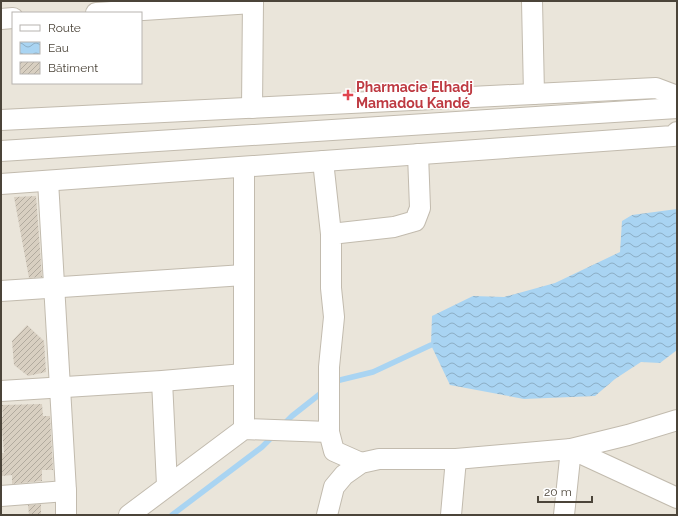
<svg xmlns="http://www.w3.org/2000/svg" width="678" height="516" font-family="Raleway,sans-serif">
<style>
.residential{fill:#eae5da;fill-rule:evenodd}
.water{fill:url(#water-waves)}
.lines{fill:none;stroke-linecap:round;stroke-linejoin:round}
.stream{stroke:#a9d4f2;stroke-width:5.5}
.building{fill:url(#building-hatch)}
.minor-casing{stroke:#c2bbae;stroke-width:22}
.minor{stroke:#fff;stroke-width:20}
.health-dot{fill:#e0444e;stroke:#fff;stroke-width:1.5}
.labels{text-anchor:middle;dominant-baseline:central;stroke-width:3;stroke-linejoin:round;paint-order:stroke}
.health-label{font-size:14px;font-weight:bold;fill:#be3a42;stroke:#fff;text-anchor:start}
</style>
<defs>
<pattern id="water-waves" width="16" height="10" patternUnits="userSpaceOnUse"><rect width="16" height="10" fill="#a9d4f2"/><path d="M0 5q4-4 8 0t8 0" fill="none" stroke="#8caec5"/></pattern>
<pattern id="building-hatch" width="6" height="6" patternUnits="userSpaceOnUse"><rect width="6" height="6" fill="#d8cfc1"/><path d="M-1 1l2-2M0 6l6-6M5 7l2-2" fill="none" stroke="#b1aa9e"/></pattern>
</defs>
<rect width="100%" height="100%" fill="#f6f3ec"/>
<!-- residential -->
<path class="residential" d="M 1,1 L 677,1 L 677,515 L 1,515 ZM 13,13 L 141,13 L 141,83 L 13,83 Z"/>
<!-- water -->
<path class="water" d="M 677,209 L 677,350 L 660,363 L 641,362 L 615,379 L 595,396 L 524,399 L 450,385 L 431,345 L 432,316 L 473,296 L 504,297 L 555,283 L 620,252 L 622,221 L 632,215 Z"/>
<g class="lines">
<!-- stream -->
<g class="stream">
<path d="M 333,384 L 336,381 L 373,372 L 431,345"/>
<path d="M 282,426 L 292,416 L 325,390"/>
<path d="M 172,515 L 262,447 L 274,435"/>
</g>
</g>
<!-- building -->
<g class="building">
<path d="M 36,196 L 42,277 L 29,278 L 14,197 Z"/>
<path d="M 27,325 L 44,341 L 46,372 L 28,376 L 14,365 L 12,341 Z"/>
<path d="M 42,404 L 43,416 L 50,416 L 53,470 L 42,470 L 42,481 L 12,484 L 12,475 L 2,476 L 1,454 L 4,453 L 1,417 L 3,417 L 2,405 Z"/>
<path d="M 41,504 L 41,515 L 29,515 L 28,505 Z"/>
</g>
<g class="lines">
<defs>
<g id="minor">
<path d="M 532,1 L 534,94"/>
<path d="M 96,13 L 253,3"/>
<path d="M 1,19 L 13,18"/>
<path d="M 252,108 L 253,1"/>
<path d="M 1,120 L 656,88 L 677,96"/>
<path d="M 1,151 L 677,108"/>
<path d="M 323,161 L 331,234"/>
<path d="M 244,167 L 244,429"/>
<path d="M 48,181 L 66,491 L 66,515"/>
<path d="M 1,184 L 673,136 L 677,132"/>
<path d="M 1,291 L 244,275"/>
<path d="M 162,381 L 167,485"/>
<path d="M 1,391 L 162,381 L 244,374"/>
<path d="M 329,432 L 329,367 L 334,317 L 331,288 L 331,234 L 394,227 L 415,221 L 420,208 L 418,154"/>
<path d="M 1,496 L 66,491"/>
<path d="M 129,515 L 244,429 L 329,432 L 334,451 L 361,463"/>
<path d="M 327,515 L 334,487 L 344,475 L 361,463 L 379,459 L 456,459 L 571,449 L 628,435 L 677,420"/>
<path d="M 451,515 L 456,459"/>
<path d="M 564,515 L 571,449 L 677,498"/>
</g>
</defs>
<!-- minor casing -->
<use href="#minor" class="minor-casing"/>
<!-- minor -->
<use href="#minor" class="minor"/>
</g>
<!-- markers -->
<path class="health-dot" d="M346 89h4v4h4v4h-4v4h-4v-4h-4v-4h4z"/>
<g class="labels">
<!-- health labels -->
<g class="health-label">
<text x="356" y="87">Pharmacie Elhadj<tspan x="356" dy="16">Mamadou Kandé</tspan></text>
</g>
</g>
<!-- border -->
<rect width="678" height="516" fill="none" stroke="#4b4439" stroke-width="4"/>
<!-- legend -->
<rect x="12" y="12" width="130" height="72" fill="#ffffff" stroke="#b7b4b0"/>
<rect x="20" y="25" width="20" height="6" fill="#ffffff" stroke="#b7b4b0"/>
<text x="48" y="32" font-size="12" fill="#4b4439">Route</text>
<rect x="20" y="42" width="20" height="12" fill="url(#water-waves)" stroke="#b7b4b0"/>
<text x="48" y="52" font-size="12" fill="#4b4439">Eau</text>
<rect x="20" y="62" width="20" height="12" fill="url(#building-hatch)" stroke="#b7b4b0"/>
<text x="48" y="72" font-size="12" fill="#4b4439">Bâtiment</text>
<!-- scale -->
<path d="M538 496v6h54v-6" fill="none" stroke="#4b4439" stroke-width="2"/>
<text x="544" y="496" font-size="12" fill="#4b4439" stroke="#ffffff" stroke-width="3" paint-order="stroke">20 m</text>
</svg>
